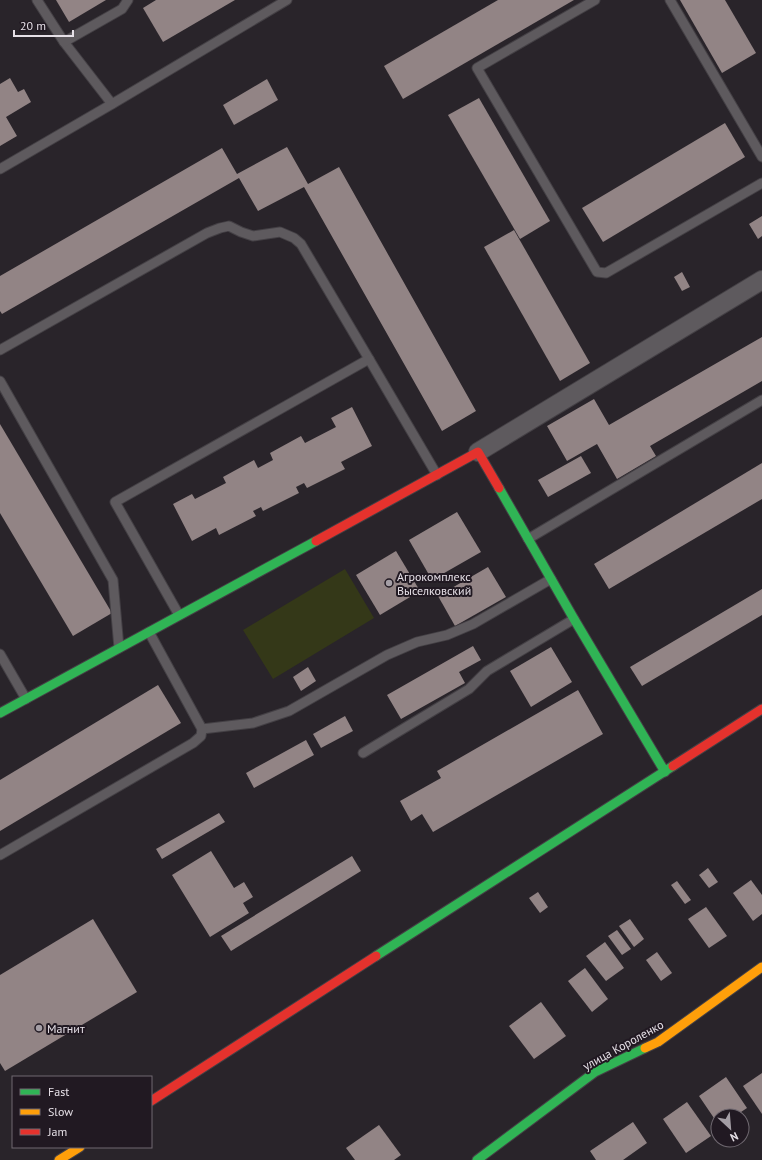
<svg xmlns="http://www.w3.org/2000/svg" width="762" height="1160" font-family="'PT Sans',sans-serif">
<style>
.green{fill:#343818}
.building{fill:#928485}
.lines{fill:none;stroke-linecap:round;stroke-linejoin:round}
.lane-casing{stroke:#444045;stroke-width:11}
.street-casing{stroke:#444045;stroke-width:20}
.fast-casing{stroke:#444045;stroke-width:11}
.slow-casing{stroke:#444045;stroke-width:11}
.jam-casing{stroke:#444045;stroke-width:11}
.lane{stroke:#5e5a5e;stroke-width:9}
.street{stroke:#5e5a5e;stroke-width:18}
.fast{stroke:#30b455;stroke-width:9}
.slow{stroke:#ff9f0a;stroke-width:9}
.jam{stroke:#e5322d;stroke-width:9}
.poi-dot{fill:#a49ea5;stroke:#211922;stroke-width:1.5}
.labels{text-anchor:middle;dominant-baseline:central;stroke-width:4;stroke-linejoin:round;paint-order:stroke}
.poi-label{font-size:12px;fill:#e6e0e7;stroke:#211922;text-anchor:start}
.street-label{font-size:12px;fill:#e6e0e7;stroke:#211922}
</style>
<rect width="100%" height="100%" fill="#29242a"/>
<!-- green -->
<path class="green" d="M 345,569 L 374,618 L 273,679 L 243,630 Z"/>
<!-- building -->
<g class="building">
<path d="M 56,0 L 106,0 L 69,22 Z"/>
<path d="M 156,0 L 235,0 L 163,42 L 143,8 Z"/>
<path d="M 498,0 L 574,0 L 403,99 L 384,66 Z"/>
<path d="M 680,0 L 725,0 L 756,53 L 722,73 Z"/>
<path d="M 10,78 L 18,92 L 24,89 L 31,102 L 6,117 L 17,136 L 0,146 L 0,84 Z"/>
<path d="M 267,79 L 278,100 L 234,125 L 223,105 Z"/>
<path d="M 479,98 L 550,221 L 520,239 L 448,115 Z"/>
<path d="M 725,123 L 745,157 L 603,242 L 582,208 Z"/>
<path d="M 287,147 L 308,184 L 339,167 L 476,411 L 442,431 L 304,187 L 258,211 L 239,178 L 2,314 L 0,311 L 0,276 L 222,148 L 237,174 Z"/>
<path d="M 762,216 L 762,236 L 758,239 L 749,224 Z"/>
<path d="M 514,230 L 590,363 L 560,381 L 484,247 Z"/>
<path d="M 682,272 L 690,287 L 682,291 L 674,277 Z"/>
<path d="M 762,337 L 762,381 L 650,446 L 656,456 L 617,479 L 597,444 L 567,461 L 547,426 L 594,399 L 609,425 Z"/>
<path d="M 352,407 L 372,446 L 341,462 L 345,469 L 307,488 L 304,483 L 296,487 L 299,493 L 263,511 L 261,507 L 253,511 L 256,516 L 219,535 L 216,528 L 192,541 L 173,504 L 192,494 L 195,499 L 226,483 L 223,477 L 254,460 L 258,468 L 273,460 L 270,453 L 301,436 L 305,443 L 336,427 L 331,418 Z"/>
<path d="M 0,424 L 112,613 L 73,636 L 0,513 Z"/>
<path d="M 581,456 L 591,473 L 548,497 L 538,480 Z"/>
<path d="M 762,463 L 762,499 L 609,589 L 594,564 Z"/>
<path d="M 457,512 L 481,552 L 432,580 L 409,540 Z"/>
<path d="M 396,551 L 420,591 L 380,615 L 356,575 Z"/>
<path d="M 488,567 L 506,597 L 455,626 L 438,596 Z"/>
<path d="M 762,589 L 762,615 L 642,686 L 630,667 Z"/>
<path d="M 473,646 L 481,660 L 459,672 L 465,683 L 401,719 L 387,695 Z"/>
<path d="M 551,647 L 572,682 L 531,707 L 510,671 Z"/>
<path d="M 308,667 L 316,681 L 301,691 L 293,677 Z"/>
<path d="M 158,685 L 181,723 L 0,831 L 0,780 Z"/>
<path d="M 578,690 L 603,734 L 433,832 L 422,814 L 411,821 L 400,801 L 441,778 L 437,771 Z"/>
<path d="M 345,716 L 353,731 L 321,748 L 313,734 Z"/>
<path d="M 306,740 L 314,755 L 254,788 L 246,773 Z"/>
<path d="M 219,813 L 225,822 L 162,859 L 156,849 Z"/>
<path d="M 211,851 L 234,888 L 244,882 L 253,897 L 243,903 L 249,913 L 210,937 L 172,875 Z"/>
<path d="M 352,856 L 361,871 L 231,951 L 221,936 Z"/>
<path d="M 708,868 L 718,882 L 709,888 L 699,875 Z"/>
<path d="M 751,880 L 762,895 L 762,914 L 753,921 L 733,893 Z"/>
<path d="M 677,881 L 691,900 L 685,904 L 671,885 Z"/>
<path d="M 538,892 L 548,907 L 540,913 L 529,898 Z"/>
<path d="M 706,907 L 727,936 L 709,948 L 688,919 Z"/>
<path d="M 93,919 L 137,992 L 5,1071 L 0,1063 L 0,975 Z"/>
<path d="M 630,919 L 644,939 L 634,947 L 619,926 Z"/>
<path d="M 617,930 L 631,949 L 622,955 L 608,936 Z"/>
<path d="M 605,942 L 624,968 L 606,981 L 586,956 Z"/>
<path d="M 657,952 L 672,973 L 661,981 L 646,960 Z"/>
<path d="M 585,968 L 608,999 L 592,1012 L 568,981 Z"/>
<path d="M 541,1002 L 566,1036 L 534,1059 L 509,1026 Z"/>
<path d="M 762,1073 L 762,1114 L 743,1086 Z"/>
<path d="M 726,1077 L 747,1108 L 735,1116 L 718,1116 L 718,1124 L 699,1096 Z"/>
<path d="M 687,1102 L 711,1136 L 686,1153 L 663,1119 Z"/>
<path d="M 633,1122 L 647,1143 L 623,1160 L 596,1160 L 590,1151 Z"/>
<path d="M 379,1125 L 401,1155 L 394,1160 L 355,1160 L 346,1148 Z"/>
</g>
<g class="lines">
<defs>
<g id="lane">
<path d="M 37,0 L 64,42 L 112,104"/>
<path d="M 595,0 L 477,68 L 597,272 L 606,273 L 762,183"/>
<path d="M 670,0 L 762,157"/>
<path d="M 64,42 L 122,9 L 128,0"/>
<path d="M 0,169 L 112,104 L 287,0"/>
<path d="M 0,350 L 207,233 L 220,228 L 229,226 L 241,232 L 253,236 L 280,232 L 294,238 L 301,244 L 369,359"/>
<path d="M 0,381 L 113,580 L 119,648"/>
<path d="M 528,539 L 762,400"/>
<path d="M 179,615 L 115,502 L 369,359 L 437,475"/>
<path d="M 0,654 L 26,699"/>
<path d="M 202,729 L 253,723 L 289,711 L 387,655 L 417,642 L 447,635 L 473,624 L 551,579"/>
<path d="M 363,753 L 469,689 L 487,671 L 574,619"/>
<path d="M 0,855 L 193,743 L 201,736 L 202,729 L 149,632"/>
</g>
<path id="street" d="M 478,452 L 762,280"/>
<g id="fast">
<path d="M 499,488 L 574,619 L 665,772"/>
<path d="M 0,713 L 316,541"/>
<path d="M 376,956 L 673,766"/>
<path d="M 477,1160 L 595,1072 L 645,1048"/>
</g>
<g id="slow">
<path d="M 645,1048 L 658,1042 L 762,967"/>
<path d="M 59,1160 L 80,1147"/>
</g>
<g id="jam">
<path d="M 316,541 L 478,452 L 499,488"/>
<path d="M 673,766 L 762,709"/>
<path d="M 151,1101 L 376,956"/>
</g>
</defs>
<!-- lane casing -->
<use href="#lane" class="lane-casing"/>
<!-- street casing -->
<use href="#street" class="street-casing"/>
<!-- fast casing -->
<use href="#fast" class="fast-casing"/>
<!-- slow casing -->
<use href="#slow" class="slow-casing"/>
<!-- jam casing -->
<use href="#jam" class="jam-casing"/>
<!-- lane -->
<use href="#lane" class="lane"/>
<!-- street -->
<use href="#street" class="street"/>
<!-- fast -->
<use href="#fast" class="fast"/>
<!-- slow -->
<use href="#slow" class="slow"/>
<!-- jam -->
<use href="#jam" class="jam"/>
</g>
<!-- markers -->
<g class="poi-dot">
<circle cx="389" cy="583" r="4"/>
<circle cx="39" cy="1028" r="4"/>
</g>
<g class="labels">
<!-- poi labels -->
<g class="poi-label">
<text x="397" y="576">Агрокомплекс<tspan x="397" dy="14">Выселковский</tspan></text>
<text x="47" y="1028">Магнит</text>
</g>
<!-- street labels -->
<g class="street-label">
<text transform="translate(623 1045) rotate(-29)">улица Короленко</text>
</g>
</g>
<!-- legend -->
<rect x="12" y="1076" width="140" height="72" fill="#211922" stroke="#706971"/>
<rect x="20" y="1089" width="20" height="6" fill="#30b455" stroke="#706971"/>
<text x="48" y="1096" font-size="12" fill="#e6e0e7">Fast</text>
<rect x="20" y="1109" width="20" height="6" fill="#ff9f0a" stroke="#706971"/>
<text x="48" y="1116" font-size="12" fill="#e6e0e7">Slow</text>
<rect x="20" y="1129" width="20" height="6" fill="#e5322d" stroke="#706971"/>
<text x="48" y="1136" font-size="12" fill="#e6e0e7">Jam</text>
<!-- north arrow -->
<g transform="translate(730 1128) rotate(154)"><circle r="19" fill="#211922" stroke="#706971"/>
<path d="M0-3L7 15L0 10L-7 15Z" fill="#a49ea5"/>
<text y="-6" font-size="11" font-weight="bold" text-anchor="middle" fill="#e6e0e7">N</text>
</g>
<!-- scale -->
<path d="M14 30v6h59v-6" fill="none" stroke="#e6e0e7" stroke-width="2"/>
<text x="20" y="30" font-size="12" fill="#e6e0e7" stroke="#211922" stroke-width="3" paint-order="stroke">20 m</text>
</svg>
